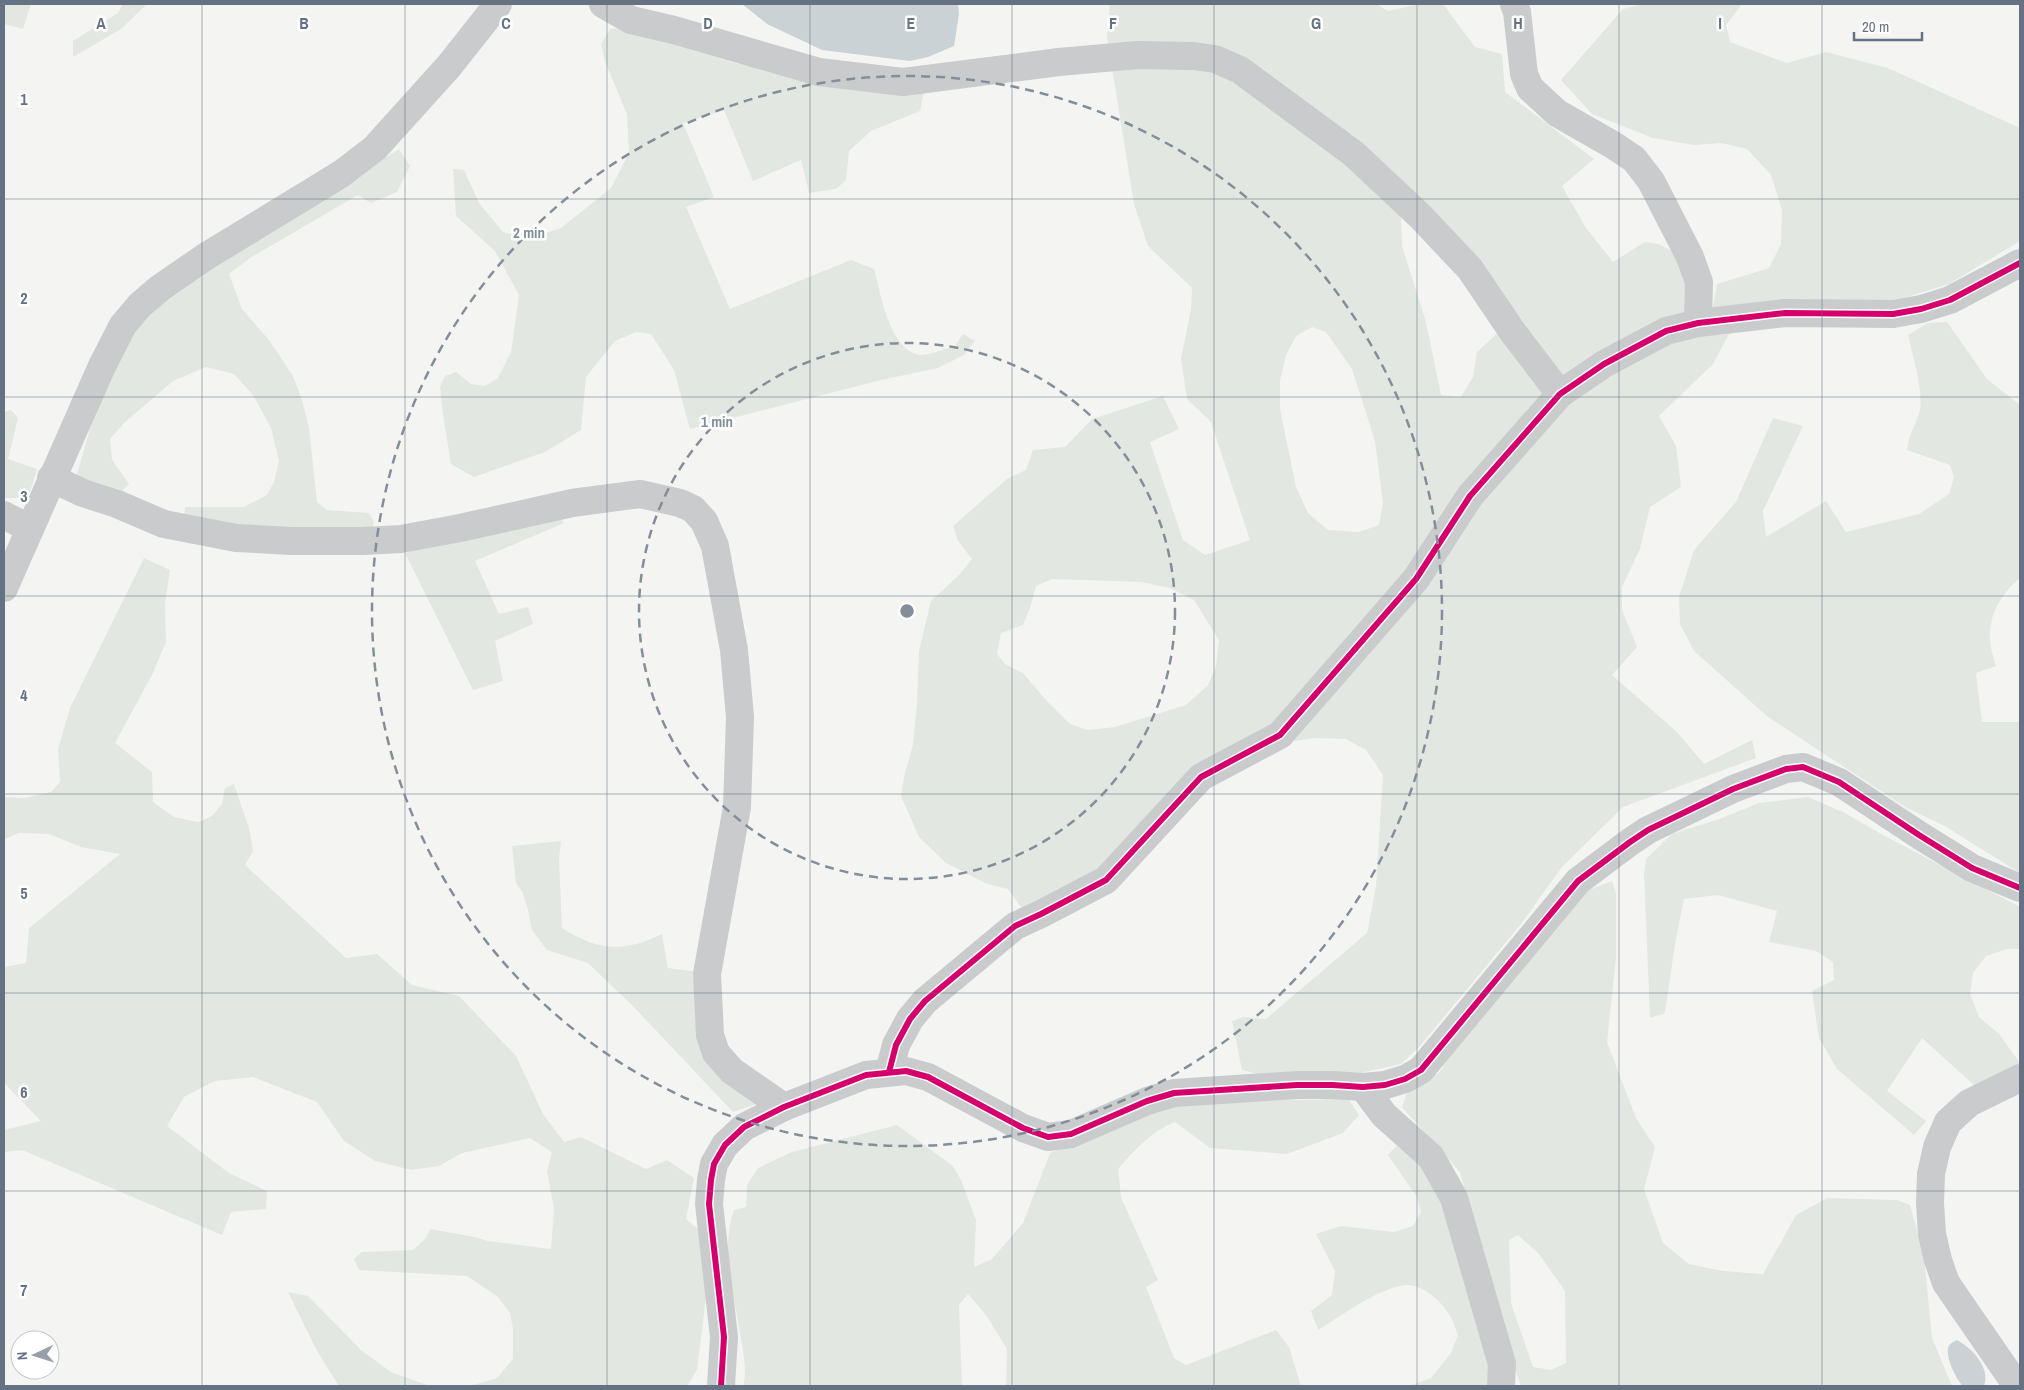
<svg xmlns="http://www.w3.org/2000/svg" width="2024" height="1390" font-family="'Archivo Narrow',sans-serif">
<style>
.green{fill:#e2e7e1;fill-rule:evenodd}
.water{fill:#cbd2d5}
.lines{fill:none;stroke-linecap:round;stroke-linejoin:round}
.minor{stroke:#cacbcd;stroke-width:28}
.cycleway-casing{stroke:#fff;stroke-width:9}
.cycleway{stroke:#d6006c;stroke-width:6}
.grid{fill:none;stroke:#657283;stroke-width:1;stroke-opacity:0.55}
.ring{fill:none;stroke:#838e9a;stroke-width:2.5;stroke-dasharray:9 6}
.grid-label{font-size:16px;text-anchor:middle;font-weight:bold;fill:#657283;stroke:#fff;stroke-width:5;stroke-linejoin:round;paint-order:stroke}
.centre{fill:#838e9a;stroke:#fff;stroke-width:2.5}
.ring-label{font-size:15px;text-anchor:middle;font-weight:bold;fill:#838e9a;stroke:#fff;stroke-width:5;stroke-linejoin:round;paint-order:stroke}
</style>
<rect width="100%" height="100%" fill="#f4f5f3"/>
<!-- green -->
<g class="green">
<path d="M 4,4 L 31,4 L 23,29 L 4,24 Z"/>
<path d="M 123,4 L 147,4 L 121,29 L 73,57 L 73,41 L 118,13 Z"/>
<path d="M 1110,4 L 1376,4 L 1388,11 L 1420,4 L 1443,4 L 1475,47 L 1502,54 L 1505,92 L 1594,159 L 1562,186 L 1586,228 L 1613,262 L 1645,242 L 1658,244 L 1674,252 L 1687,286 L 1685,336 L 1729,334 L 1713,364 L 1659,416 L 1676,446 L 1681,487 L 1650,507 L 1640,549 L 1622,587 L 1622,610 L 1637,647 L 1612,675 L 1677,732 L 1704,764 L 1752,740 L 1756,758 L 1623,807 L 1562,867 L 1521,924 L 1420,1046 L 1401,1064 L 1355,1074 L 1262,1075 L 1242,1070 L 1232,1021 L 1244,1017 L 1266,1019 L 1367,933 L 1376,886 L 1383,775 L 1366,750 L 1346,739 L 1315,738 L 1295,741 L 1277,725 L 1106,867 L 1023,910 L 1008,889 L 987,884 L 946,863 L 919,837 L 901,796 L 904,777 L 913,744 L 917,702 L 919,651 L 931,601 L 959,575 L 972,559 L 958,541 L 953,526 L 1007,479 L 1026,470 L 1033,450 L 1065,447 L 1092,419 L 1163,396 L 1179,429 L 1150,442 L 1183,540 L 1205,555 L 1250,540 L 1211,422 L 1187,399 L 1181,359 L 1191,309 L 1192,288 L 1148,246 L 1134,204 L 1107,37 ZM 1401,217 L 1516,316 L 1477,352 L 1473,377 L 1461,397 L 1441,395 L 1426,322 L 1402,246 ZM 1312,327 L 1326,332 L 1352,369 L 1375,441 L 1383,503 L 1379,525 L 1359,532 L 1328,530 L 1308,513 L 1296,487 L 1280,409 L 1280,381 L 1286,355 L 1296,336 ZM 1052,579 L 1141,582 L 1170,588 L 1194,600 L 1219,640 L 1216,666 L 1208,685 L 1186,705 L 1115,727 L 1088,730 L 1070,724 L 1046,700 L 1023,673 L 1005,664 L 997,654 L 1001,633 L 1023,625 L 1030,608 L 1036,586 Z"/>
<path d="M 1643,4 L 1742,4 L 1726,25 L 1730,42 L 1787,63 L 1826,52 L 1888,68 L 2020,128 L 2020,241 L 1949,284 L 1907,297 L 1861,306 L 1713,307 L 1717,284 L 1769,268 L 1781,244 L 1782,210 L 1771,175 L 1747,149 L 1721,143 L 1694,145 L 1653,138 L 1592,114 L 1561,80 L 1623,9 Z"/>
<path d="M 624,28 L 732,62 L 825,82 L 924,92 L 920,111 L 871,131 L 849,151 L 846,180 L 836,189 L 809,193 L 801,160 L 753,181 L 724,110 L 683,123 L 714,197 L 686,207 L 730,309 L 851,260 L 874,269 C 881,294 890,353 922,355 C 929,355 947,348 955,346 L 963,334 L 975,341 L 964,355 L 938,368 L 881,380 L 690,429 L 674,370 L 651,334 L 636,332 L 615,341 L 586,377 L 581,430 L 545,452 L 474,477 L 451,464 L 443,415 L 440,387 L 445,376 L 456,372 L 471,384 L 485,386 L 498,378 L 511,352 L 519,295 L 495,251 L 456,216 L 453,169 L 464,170 L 479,203 L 503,232 L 527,239 L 561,228 L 611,188 L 629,153 L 627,114 L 604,59 L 601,44 L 610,29 Z"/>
<path d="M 399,149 L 410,166 L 397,192 L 371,203 L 358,195 L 250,258 L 229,274 L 242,309 L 269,340 L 293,376 L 302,400 L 309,428 L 317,502 L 327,510 L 369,513 L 374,522 L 371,534 L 292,533 L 184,520 L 185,507 L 244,507 L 267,495 L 274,482 L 279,461 L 271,428 L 253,395 L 234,374 L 206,367 L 173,381 L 124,423 L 110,439 L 112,460 L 129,484 L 119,494 L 76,477 L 103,385 L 128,336 L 154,309 L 215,261 L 340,187 Z"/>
<path d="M 1947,322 L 1987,379 L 2020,405 L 2020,578 C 2001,594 1989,614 1990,639 C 1990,648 1994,658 1996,666 L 1976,673 L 1982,722 L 2020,722 L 2020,873 L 1943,825 L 1907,808 L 1876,788 L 1768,717 L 1694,651 L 1680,624 L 1679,597 L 1694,550 L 1736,502 L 1773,418 L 1803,426 L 1763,511 L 1766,537 L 1826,501 L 1846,532 L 1919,514 L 1949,494 L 1954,477 L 1950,465 L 1907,450 C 1908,436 1915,427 1919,413 C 1925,395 1912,354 1908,335 L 1928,323 Z"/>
<path d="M 11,410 L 18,418 L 8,459 L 37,469 L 28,498 L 4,498 L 4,412 Z"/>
<path d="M 558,513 L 564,523 L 475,561 L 499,614 L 528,607 L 533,624 L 495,641 L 503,681 L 473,690 L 405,553 Z"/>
<path d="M 144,558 L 170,570 L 165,604 L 166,642 L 152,675 L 115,743 L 152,772 L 153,802 L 174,817 L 198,822 L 212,816 L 222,804 L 225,788 L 234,784 L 249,828 L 253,851 L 245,865 L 346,958 L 377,954 L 412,985 L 459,996 L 516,1056 L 543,1114 L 564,1142 L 581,1137 L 646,1169 L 667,1160 L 694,1178 L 686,1219 L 699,1230 L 706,1297 L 697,1370 L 687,1386 L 470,1386 L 497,1378 L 513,1359 L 513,1329 L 510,1313 L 498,1297 L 467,1276 L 359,1270 L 354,1259 L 362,1252 L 413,1250 L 426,1238 L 430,1229 L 475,1237 L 488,1241 L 551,1249 L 554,1209 L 547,1171 L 552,1152 L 530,1138 L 462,1153 L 439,1166 L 411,1170 L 375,1161 L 344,1141 L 317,1102 L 253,1077 L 215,1081 L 184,1097 L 167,1126 L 229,1173 L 267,1191 L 266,1209 L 231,1212 L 222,1235 L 22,1150 L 4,1152 L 4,1130 L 41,1121 L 4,1083 L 4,967 L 26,963 L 29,928 L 120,854 L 81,847 L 49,834 L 19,833 L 4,839 L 4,797 L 24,798 L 51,792 L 60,782 L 58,749 L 70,708 Z"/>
<path d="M 1808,797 L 1845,813 L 1883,835 L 2020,907 L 2020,949 L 2007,949 L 1986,956 L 1973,973 L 1970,994 L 1979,1017 L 1999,1034 L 2020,1063 L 1976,1087 L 1922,1038 L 1887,1091 L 1926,1121 L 1914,1135 L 1837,1069 L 1819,1038 L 1812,991 L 1834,980 L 1833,962 L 1816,951 L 1769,942 L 1777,911 L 1718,895 L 1684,899 L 1675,944 L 1665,1013 L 1650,1018 L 1644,873 L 1646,859 L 1672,834 L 1722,818 L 1759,803 Z"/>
<path d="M 561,841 L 559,859 L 562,928 C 599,951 623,953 662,934 L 668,968 L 699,972 L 697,1002 L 762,1102 L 733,1112 L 632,1005 L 588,963 L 547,950 L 532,930 L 528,910 L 522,891 L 516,883 L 512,846 Z"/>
<path d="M 1612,881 L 1616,893 L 1616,958 L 1607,1042 L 1636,1118 L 1655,1147 L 1644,1189 L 1663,1243 L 1689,1264 L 1723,1271 L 1763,1274 L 1796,1215 L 1827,1198 L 1897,1200 L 1910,1205 L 1924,1256 L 1932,1338 L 1952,1386 L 1521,1386 L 1498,1317 L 1460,1172 L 1402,1107 L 1408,1090 L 1440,1072 L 1470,1025 L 1584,892 ZM 1518,1235 L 1539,1254 L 1565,1291 L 1566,1363 L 1551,1370 L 1533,1367 L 1511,1303 L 1509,1240 Z"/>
<path d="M 1347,1097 L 1359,1115 L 1343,1133 L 1287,1154 L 1210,1148 L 1175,1122 C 1150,1132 1135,1150 1118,1169 L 1121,1197 L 1158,1280 L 1146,1287 L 1174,1358 L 1186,1365 L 1276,1330 L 1289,1347 L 1301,1386 L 1006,1386 L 1007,1349 L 986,1315 L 968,1294 L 959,1305 L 962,1386 L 743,1386 C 747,1372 744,1359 742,1344 C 736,1300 719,1253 734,1210 L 746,1207 L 747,1185 L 758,1168 L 792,1152 L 897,1125 L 953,1166 L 961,1180 L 976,1220 L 974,1267 L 992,1259 L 1023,1223 L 1050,1153 L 1082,1141 L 1116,1124 L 1186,1102 L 1217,1099 L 1316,1100 Z"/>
<path d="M 1400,1142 L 1423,1162 L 1451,1218 L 1494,1386 L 1409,1386 L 1431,1378 L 1451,1353 L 1458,1335 C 1455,1328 1453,1320 1449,1314 C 1442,1301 1421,1284 1406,1285 C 1380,1287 1341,1316 1318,1330 L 1311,1311 L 1332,1295 L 1335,1271 L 1316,1234 L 1341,1226 L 1394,1232 L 1413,1226 L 1421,1212 L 1417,1197 L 1388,1155 Z"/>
<path d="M 288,1292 L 308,1296 L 361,1350 L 391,1372 L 430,1386 L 440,1386 L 339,1386 L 317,1351 Z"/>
</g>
<!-- water -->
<g class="water">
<path d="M 742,4 L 958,4 L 959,14 L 954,46 L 928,57 L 910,61 L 822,50 L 767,24 Z"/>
<path d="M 1957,1340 C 1972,1348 1991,1368 1984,1386 L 1963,1386 C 1956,1379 1946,1359 1948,1348 C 1949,1343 1954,1342 1957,1340 Z"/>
</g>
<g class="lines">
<!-- minor -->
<g class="minor">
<path d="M 603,4 L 631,20 L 674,30 L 819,72 L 903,82 L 1059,62 L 1138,55 L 1193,56 L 1215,59 L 1240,70 L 1354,154 L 1420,216 L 1470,269 L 1512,331 L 1560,394"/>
<path d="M 1514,4 L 1517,12 L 1524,74 L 1530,88 L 1557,113 L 1613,145 L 1634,159 L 1651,181 L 1690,257 L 1699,282 L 1698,323"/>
<path d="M 51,478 L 83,493 L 117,504 L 164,524 L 236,538 L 292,541 L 363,541 L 401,539 L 460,528 L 572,503 L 640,494 L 680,503 L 693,509 L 704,521 L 715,546 L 734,650 L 740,717 L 737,807 L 707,974 L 710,1035 L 716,1053 L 732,1071 L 784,1107"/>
<path d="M 4,515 L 30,529"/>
<path d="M 4,588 L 102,366 L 123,325 L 140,305 L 160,288 L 205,257 L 341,174 L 375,148 L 449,66 L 498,4"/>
<path d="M 889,1072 L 896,1045 L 910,1019 L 925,1001 L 1015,926 L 1041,914 L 1106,880 L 1201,777 L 1280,735 L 1416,579 L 1470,496 L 1560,394 L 1604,364 L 1666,331 L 1698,323 L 1785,313 L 1893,314 L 1921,309 L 1950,300 L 2020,263"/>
<path d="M 1363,1087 L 1384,1115 L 1431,1157 L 1454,1198 L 1502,1364 L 1501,1386"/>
<path d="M 721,1386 L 724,1337 L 709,1204 L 711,1180 L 714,1164 L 725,1145 L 744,1127 L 784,1107 L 866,1075 L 906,1071 L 928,1077 L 1023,1128 L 1048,1137 L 1071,1134 L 1147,1101 L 1174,1093 L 1297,1085 L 1332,1085 L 1363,1087 L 1385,1085 L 1405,1079 L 1421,1070 L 1578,881 L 1630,842 L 1648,830 L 1733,789 L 1786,769 L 1803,767 L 1839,782 L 1919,835 L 1972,868 L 2020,888"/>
<path d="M 2017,1386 L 1946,1283 L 1938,1260 L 1932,1234 L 1930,1203 L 1931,1174 L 1937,1147 L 1948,1122 L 1969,1103 L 2020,1078"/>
</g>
<defs>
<g id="cycleway">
<path d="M 889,1072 L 896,1045 L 910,1019 L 925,1001 L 1015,926 L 1041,914 L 1106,880 L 1201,777 L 1280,735 L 1416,579 L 1470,496 L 1560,394 L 1604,364 L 1666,331 L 1698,323 L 1785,313 L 1893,314 L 1921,309 L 1950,300 L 2020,263"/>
<path d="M 721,1386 L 724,1337 L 709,1204 L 711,1180 L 714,1164 L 725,1145 L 744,1127 L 784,1107 L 866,1075 L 906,1071 L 928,1077 L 1023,1128 L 1048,1137 L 1071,1134 L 1147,1101 L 1174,1093 L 1297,1085 L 1332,1085 L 1363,1087 L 1385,1085 L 1405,1079 L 1421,1070 L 1578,881 L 1630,842 L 1648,830 L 1733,789 L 1786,769 L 1803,767 L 1839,782 L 1919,835 L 1972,868 L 2020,888"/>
</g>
</defs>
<!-- cycleway casing -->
<use href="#cycleway" class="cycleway-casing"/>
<!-- cycleway -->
<use href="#cycleway" class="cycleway"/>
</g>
<!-- grid -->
<path class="grid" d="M 202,4 L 202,1386M 405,4 L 405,1386M 607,4 L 607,1386M 810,4 L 810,1386M 1012,4 L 1012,1386M 1214,4 L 1214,1386M 1417,4 L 1417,1386M 1619,4 L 1619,1386M 1822,4 L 1822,1386M 4,199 L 2020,199M 4,397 L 2020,397M 4,596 L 2020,596M 4,794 L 2020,794M 4,993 L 2020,993M 4,1191 L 2020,1191"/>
<!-- distance rings -->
<g class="ring">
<circle cx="907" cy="611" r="268"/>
<circle cx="907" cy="611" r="535"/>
</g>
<g class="grid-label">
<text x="101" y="29">A</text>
<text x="304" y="29">B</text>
<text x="506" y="29">C</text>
<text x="708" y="29">D</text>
<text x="911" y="29">E</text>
<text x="1113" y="29">F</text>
<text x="1316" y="29">G</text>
<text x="1518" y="29">H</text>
<text x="1720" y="29">I</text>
<text x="24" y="105">1</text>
<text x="24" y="304">2</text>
<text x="24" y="502">3</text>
<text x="24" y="701">4</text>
<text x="24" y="899">5</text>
<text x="24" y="1098">6</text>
<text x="24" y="1296">7</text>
</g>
<circle cx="907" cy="611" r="8" class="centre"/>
<g class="ring-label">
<text x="529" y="238">2 min</text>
<text x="717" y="427">1 min</text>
</g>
<!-- border -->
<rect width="2024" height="1390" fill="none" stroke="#657283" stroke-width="10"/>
<!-- north arrow -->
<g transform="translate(35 1355) rotate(266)"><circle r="24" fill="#ffffff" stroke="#c1c7cd"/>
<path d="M0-4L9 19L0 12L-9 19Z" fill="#97a0aa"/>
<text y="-8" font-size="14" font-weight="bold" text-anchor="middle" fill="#657283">N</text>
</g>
<!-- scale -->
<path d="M1854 32v8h68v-8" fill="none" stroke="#657283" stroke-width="2.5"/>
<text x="1862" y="32" font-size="15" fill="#657283" stroke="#ffffff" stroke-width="4" paint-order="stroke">20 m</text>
</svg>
